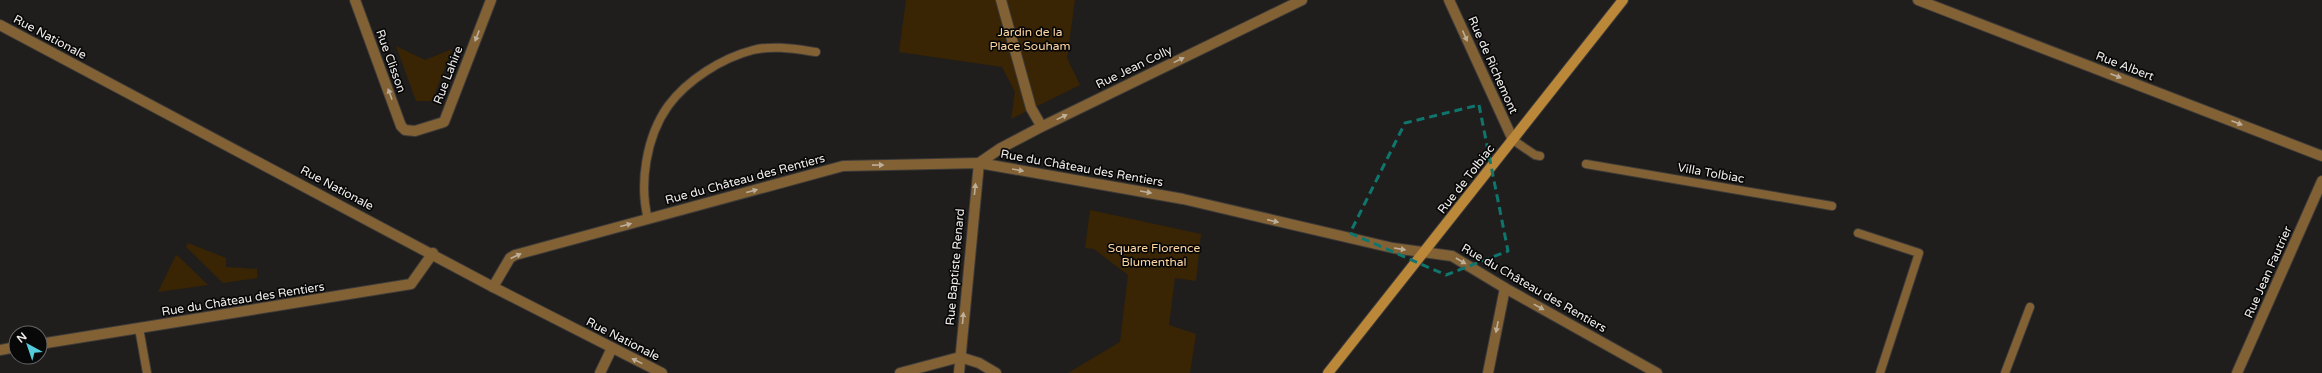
<svg xmlns="http://www.w3.org/2000/svg" width="2322" height="373" font-family="'Varela Round',sans-serif">
<style>
.green{fill:#392403}
.lines{fill:none;stroke-linecap:round;stroke-linejoin:round}
.service-casing{stroke:#3d3b39;stroke-width:10}
.pedestrian-casing{stroke:#3d3b39;stroke-width:12}
.minor-casing{stroke:#3d3b39;stroke-width:12}
.tertiary-casing{stroke:#3d3b39;stroke-width:12}
.secondary-casing{stroke:#3d3b39;stroke-width:12}
.service{stroke:#826134;stroke-width:8}
.pedestrian{stroke:#826134;stroke-width:10}
.minor{stroke:#826134;stroke-width:10}
.tertiary{stroke:#826134;stroke-width:10}
.secondary{stroke:#bb8739;stroke-width:10}
.oneway{fill:#beaf9a}
.marked{fill:none;stroke:#0f766e;stroke-width:3;stroke-dasharray:8 5;stroke-linejoin:round}
.labels{text-anchor:middle;dominant-baseline:central;stroke-width:3.5;stroke-linejoin:round;paint-order:stroke}
.park-label{font-size:12px;fill:#fdd5a0;stroke:#090808}
.street-label{font-size:12px;fill:#efeeed;stroke:#090808}
</style>
<rect width="100%" height="100%" fill="#201e1c"/>
<!-- green -->
<g class="green">
<path d="M 906,0 L 1075,0 L 1067,58 L 1080,85 L 1011,119 L 1015,92 L 1002,67 L 899,52 Z"/>
<path d="M 396,46 L 425,60 L 452,49 L 432,101 L 416,101 Z"/>
<path d="M 1090,210 L 1201,234 L 1196,281 L 1175,278 L 1169,325 L 1196,334 L 1190,373 L 1068,373 L 1120,342 L 1128,275 L 1094,249 L 1085,248 Z"/>
<path d="M 188,243 L 226,258 L 226,267 L 257,269 L 257,278 L 223,283 L 186,247 Z"/>
<path d="M 176,255 L 178,256 L 208,285 L 158,292 Z"/>
</g>
<g class="lines">
<defs>
<g id="service">
<path d="M 1513,140 L 1535,155 L 1540,156"/>
<path d="M 1586,164 L 1832,206"/>
<path d="M 648,219 C 639,184 646,137 668,106 C 687,80 722,58 753,50 C 773,45 795,49 816,52"/>
<path d="M 1858,233 L 1919,253 L 1880,373"/>
<path d="M 139,328 L 147,373"/>
<path d="M 2005,373 L 2030,307"/>
</g>
<g id="pedestrian">
<path d="M 1001,0 L 1031,108 L 1039,122"/>
<path d="M 959,373 L 979,163"/>
<path d="M 2237,373 L 2322,181"/>
</g>
<g id="minor">
<path d="M 355,0 L 401,126 L 405,130 L 415,131 L 444,122 L 491,0"/>
<path d="M 1449,0 L 1513,140"/>
<path d="M 1918,0 L 2322,156"/>
<path d="M 979,163 L 1001,148 L 1041,127 L 1302,0"/>
<path d="M 493,287 L 510,258 L 515,255 L 843,166 L 979,163 L 1183,199 L 1393,248 L 1452,256 L 1505,288 L 1657,373"/>
<path d="M 40,344 L 411,284 L 433,253"/>
<path d="M 0,350 L 16,347"/>
<path d="M 600,373 L 612,348"/>
<path d="M 900,373 L 960,357 L 979,363 L 996,373"/>
<path d="M 1488,373 L 1505,288"/>
</g>
<path id="tertiary" d="M 0,25 L 493,287 L 662,373"/>
<path id="secondary" d="M 1328,373 L 1623,0"/>
</defs>
<!-- service casing -->
<use href="#service" class="service-casing"/>
<!-- pedestrian casing -->
<use href="#pedestrian" class="pedestrian-casing"/>
<!-- minor casing -->
<use href="#minor" class="minor-casing"/>
<!-- tertiary casing -->
<use href="#tertiary" class="tertiary-casing"/>
<!-- secondary casing -->
<use href="#secondary" class="secondary-casing"/>
<!-- service -->
<use href="#service" class="service"/>
<!-- pedestrian -->
<use href="#pedestrian" class="pedestrian"/>
<!-- minor -->
<use href="#minor" class="minor"/>
<!-- tertiary -->
<use href="#tertiary" class="tertiary"/>
<!-- secondary -->
<use href="#secondary" class="secondary"/>
</g>
<!-- one-way arrows -->
<defs><path id="oneway-solid" d="M-6-.8H1V-3.2L6.5 0L1 3.2V.8H-6Z"/></defs>
<g class="oneway">
<use href="#oneway-solid" transform="translate(477 36) rotate(111)"/>
<use href="#oneway-solid" transform="translate(1465 36) rotate(66)"/>
<use href="#oneway-solid" transform="translate(1179 60) rotate(-26)"/>
<use href="#oneway-solid" transform="translate(2116 76) rotate(21)"/>
<use href="#oneway-solid" transform="translate(390 94) rotate(-110)"/>
<use href="#oneway-solid" transform="translate(1062 117) rotate(-26)"/>
<use href="#oneway-solid" transform="translate(2237 123) rotate(21)"/>
<use href="#oneway-solid" transform="translate(878 165) rotate(-1)"/>
<use href="#oneway-solid" transform="translate(1018 170) rotate(10)"/>
<use href="#oneway-solid" transform="translate(975 189) rotate(-84)"/>
<use href="#oneway-solid" transform="translate(752 191) rotate(-15)"/>
<use href="#oneway-solid" transform="translate(1146 192) rotate(10)"/>
<use href="#oneway-solid" transform="translate(1273 221) rotate(13)"/>
<use href="#oneway-solid" transform="translate(626 225) rotate(-15)"/>
<use href="#oneway-solid" transform="translate(1400 249) rotate(9)"/>
<use href="#oneway-solid" transform="translate(516 256) rotate(-25)"/>
<use href="#oneway-solid" transform="translate(1461 261) rotate(30)"/>
<use href="#oneway-solid" transform="translate(1539 307) rotate(29)"/>
<use href="#oneway-solid" transform="translate(963 318) rotate(-85)"/>
<use href="#oneway-solid" transform="translate(1497 327) rotate(101)"/>
<use href="#oneway-solid" transform="translate(637 361) rotate(-154)"/>
</g>
<!-- marked area -->
<path class="marked" d="M 1479,105 L 1508,251 L 1446,275 L 1350,233 L 1405,123 Z"/>
<g class="labels">
<!-- park labels -->
<g class="park-label">
<text x="1030" y="32">Jardin de la<tspan x="1030" dy="14">Place Souham</tspan></text>
<text x="1154" y="248">Square Florence<tspan x="1154" dy="14">Blumenthal</tspan></text>
</g>
<!-- street labels -->
<g class="street-label">
<text transform="translate(50 37) rotate(28)">Rue Nationale</text>
<text transform="translate(391 61) rotate(70)">Rue Clisson</text>
<text transform="translate(1493 65) rotate(66)">Rue de Richemont</text>
<text transform="translate(2125 66) rotate(21)">Rue Albert</text>
<text transform="translate(1134 67) rotate(-26)">Rue Jean Colly</text>
<text transform="translate(448 75) rotate(-69)">Rue Lahire</text>
<text transform="translate(1082 168) rotate(10)">Rue du Château des Rentiers</text>
<text transform="translate(1711 173) rotate(10)">Villa Tolbiac</text>
<text transform="translate(745 179) rotate(-15)">Rue du Château des Rentiers</text>
<text transform="translate(1466 179) rotate(-52)">Rue de Tolbiac</text>
<text transform="translate(337 188) rotate(28)">Rue Nationale</text>
<text transform="translate(955 267) rotate(-85)">Rue Baptiste Renard</text>
<text transform="translate(2268 272) rotate(-66)">Rue Jean Fautrier</text>
<text transform="translate(1534 288) rotate(30)">Rue du Château des Rentiers</text>
<text transform="translate(243 299) rotate(-9)">Rue du Château des Rentiers</text>
<text transform="translate(623 339) rotate(27)">Rue Nationale</text>
</g>
</g>
<!-- north arrow -->
<g transform="translate(28 345) rotate(320)"><circle r="19" fill="#090808" stroke="#656464"/>
<path d="M0-3L7 15L0 10L-7 15Z" fill="#53cbda"/>
<text y="-6" font-size="11" font-weight="bold" text-anchor="middle" fill="#efeeed">N</text>
</g>
</svg>
